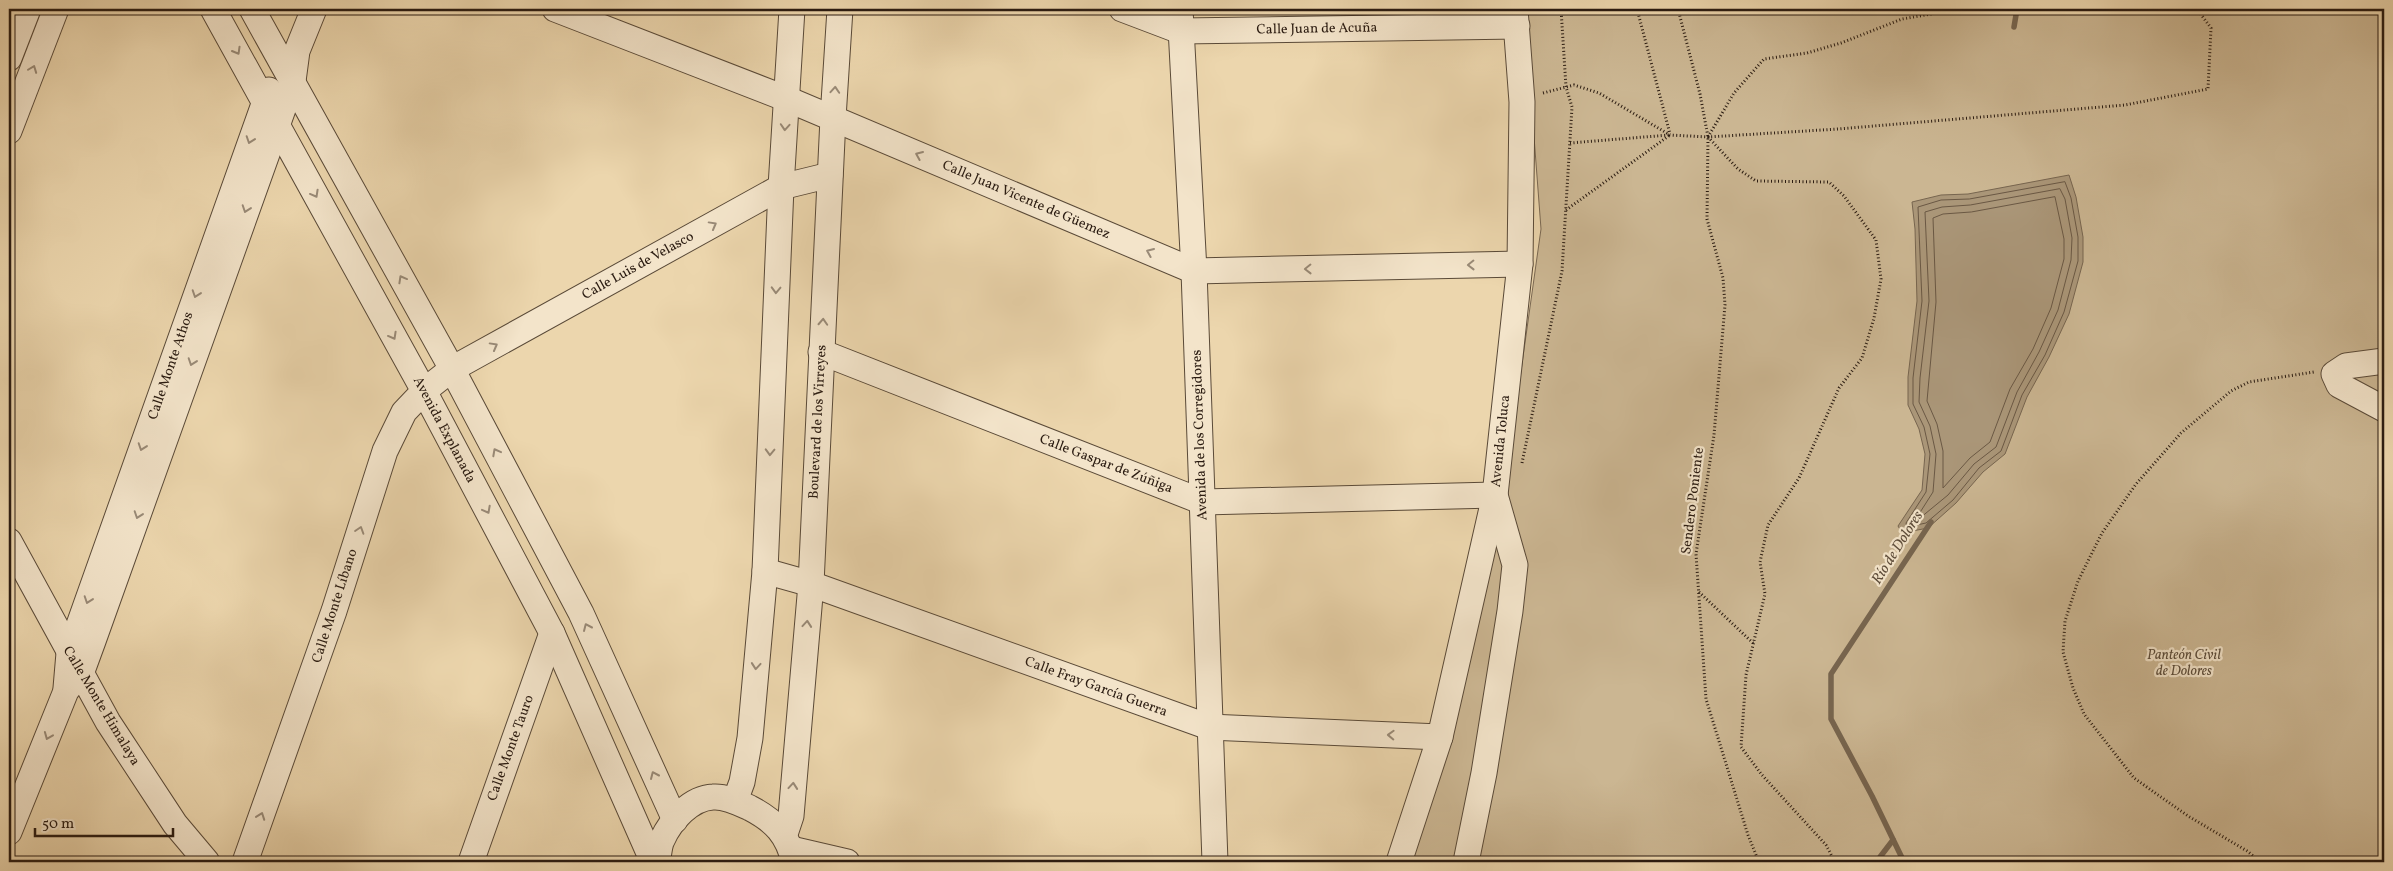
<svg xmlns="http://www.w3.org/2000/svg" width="2393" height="871" font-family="Vollkorn,serif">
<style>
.green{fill:#cbb692;stroke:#7a6852}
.water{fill:#aa9678;stroke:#77654f}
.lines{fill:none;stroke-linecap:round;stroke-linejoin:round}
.shore{stroke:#6a5844;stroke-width:1}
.stream{stroke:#77654f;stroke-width:5.5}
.minor-casing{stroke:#5a4a38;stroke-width:27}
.path{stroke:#2a1b11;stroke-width:3;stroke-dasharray:1 2.5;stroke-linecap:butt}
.minor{stroke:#f3e4ca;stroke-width:25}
.oneway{stroke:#998a77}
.labels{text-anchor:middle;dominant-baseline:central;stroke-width:4.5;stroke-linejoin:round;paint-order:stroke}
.street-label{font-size:14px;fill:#2a1b11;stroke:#f3e4ca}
.park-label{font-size:14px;font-style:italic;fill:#5a4a38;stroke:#f3e4ca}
.water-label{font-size:15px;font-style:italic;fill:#5d4c3a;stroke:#f3e4ca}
</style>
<rect width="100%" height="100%" fill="#ecd6ad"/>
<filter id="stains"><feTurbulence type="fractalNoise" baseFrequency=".004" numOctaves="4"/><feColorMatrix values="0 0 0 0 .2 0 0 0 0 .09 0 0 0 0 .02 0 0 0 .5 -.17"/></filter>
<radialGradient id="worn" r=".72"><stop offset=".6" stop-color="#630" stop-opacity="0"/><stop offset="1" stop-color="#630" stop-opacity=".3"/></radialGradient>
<!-- green -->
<path class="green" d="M 1521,9 L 2384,9 L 2384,862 L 1406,862 L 1504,492 L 1541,229 L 1531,97 Z"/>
<!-- water -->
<path class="water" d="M 2069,175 L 2076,197 L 2083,237 L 2083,262 L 2069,314 L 2049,357 L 2027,397 L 2005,454 L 1983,472 L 1956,503 L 1928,528 L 1902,533 L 1898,526 L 1922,490 L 1925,454 L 1919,429 L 1908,405 L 1908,377 L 1917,301 L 1915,229 L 1912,202 L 1941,195 L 1968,194 Z"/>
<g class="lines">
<!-- shore -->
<g class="shore">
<path d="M 2065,182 L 2071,198 L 2078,237 L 2078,261 L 2064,312 L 2045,355 L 2022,395 L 2001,451 L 1979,468 L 1953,500 L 1926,523 L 1907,527 L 1906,523 L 1926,492 L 1930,454 L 1924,427 L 1913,404 L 1913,378 L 1922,301 L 1918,207 L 1941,200 L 1969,199 Z"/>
<path d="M 2060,189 L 2065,199 L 2072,238 L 2071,260 L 2058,310 L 2039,352 L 2017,392 L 1996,447 L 1974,464 L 1948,495 L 1920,518 L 1919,514 L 1933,492 L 1936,454 L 1930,426 L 1919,402 L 1920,378 L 1929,301 L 1925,212 L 1942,207 L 1970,205 Z"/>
<path d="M 2055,197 L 2064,239 L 2064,259 L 2051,308 L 2033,349 L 2010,389 L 1990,442 L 1970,458 L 1943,488 L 1943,451 L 1937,424 L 1927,401 L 1936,302 L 1933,218 L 1943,214 L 1971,212 Z"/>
</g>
<!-- stream -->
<g class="stream">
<path d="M 2014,27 L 2017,9"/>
<path d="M 1880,857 L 1893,840"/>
<path d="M 1904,862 L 1872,796 L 1831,719 L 1831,674 L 1931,522"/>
</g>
<defs>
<g id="minor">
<path d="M 213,9 L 424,391 L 552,633 L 653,862"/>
<path d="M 252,9 L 452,369 L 581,613 L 675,820"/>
<path d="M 555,9 L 787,99 L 1194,271 L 1520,264"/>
<path d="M 1122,9 L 1180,31 L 1517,26"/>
<path d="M 1180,9 L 1194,271 L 1215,862"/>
<path d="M 9,58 L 28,9"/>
<path d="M 9,131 L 56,9"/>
<path d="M 821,352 L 1203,502 L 1495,495 L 1515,565 L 1510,611 L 1484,773 L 1466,862"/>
<path d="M 2384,361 L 2346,366 L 2334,374 L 2339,385 L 2384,409"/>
<path d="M 9,541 L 108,722 L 175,824 L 207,862"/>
<path d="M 765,571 L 811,584 L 1209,727 L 1440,737"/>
<path d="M 66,688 L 69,653 L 269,90"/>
<path d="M 735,801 L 742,782 L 750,738 L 765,571 L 781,187 L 792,9"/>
<path d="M 9,832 L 66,691 L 82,671 L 93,641 L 293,81 L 297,51 L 314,9"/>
<path d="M 785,834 L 791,816 L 811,584 L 833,118 L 840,9"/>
<path d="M 791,849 L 847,862"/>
<path d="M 245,862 L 334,611 L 385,451 L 404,412 L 424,391 L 452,369 L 781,187 L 830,175"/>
<path d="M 471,862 L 552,633"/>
<path d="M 657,862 C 659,855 659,846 662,840 C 671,820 691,798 713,797 C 726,796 739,803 750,808 C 775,821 788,835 794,862"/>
<path d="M 1399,862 L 1440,737 L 1495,495 L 1520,264 L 1522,102 L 1515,9"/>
</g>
</defs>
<!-- minor casing -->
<use href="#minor" class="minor-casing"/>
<!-- path -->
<g class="path">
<path d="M 1637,9 L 1670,134"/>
<path d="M 1678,9 L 1700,94 L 1708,137 L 1707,219 L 1723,278 L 1725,305 L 1714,435 L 1696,554 L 1706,699 L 1748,835 L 1759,862"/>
<path d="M 1543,93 L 1574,85 L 1599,93 L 1670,135 L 1708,137 L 1838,129 L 2125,105 L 2208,89 L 2211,28 L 2197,9"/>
<path d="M 1708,137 L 1738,169 L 1756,181 L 1829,182 L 1844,196 L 1876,240 L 1881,279 L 1874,318 L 1862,358 L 1839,388 L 1799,478 L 1768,525 L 1760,562 L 1765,594 L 1746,675 L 1741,747 L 1762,775 L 1826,845 L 1835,862"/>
<path d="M 1708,137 L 1734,93 L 1764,59 L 1807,53 L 1841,43 L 1902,19 L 1931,14 L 1942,9"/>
<path d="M 1570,143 L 1669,135"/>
<path d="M 1566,210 L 1670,135"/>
<path d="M 1522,463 L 1562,271 L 1572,107 L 1566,87 L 1561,9"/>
<path d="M 1699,592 L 1754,644"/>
<path d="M 2261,862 L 2247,851 L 2188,816 L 2134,778 L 2084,714 L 2073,688 L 2063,652 L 2065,621 L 2078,581 L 2102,533 L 2136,484 L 2181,433 L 2231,391 L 2249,382 L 2314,372"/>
</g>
<!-- minor -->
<use href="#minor" class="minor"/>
</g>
<!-- one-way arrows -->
<defs><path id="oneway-chevron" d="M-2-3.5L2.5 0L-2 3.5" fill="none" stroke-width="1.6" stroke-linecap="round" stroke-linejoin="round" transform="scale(1.25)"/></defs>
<g class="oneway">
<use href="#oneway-chevron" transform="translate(237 51) rotate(60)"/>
<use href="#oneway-chevron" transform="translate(33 69) rotate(-69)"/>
<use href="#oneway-chevron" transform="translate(835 90) rotate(-86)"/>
<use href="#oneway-chevron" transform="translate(785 127) rotate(94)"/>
<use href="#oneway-chevron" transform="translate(250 140) rotate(109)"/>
<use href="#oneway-chevron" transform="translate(919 155) rotate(-157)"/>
<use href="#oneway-chevron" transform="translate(315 194) rotate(61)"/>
<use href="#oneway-chevron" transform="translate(246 209) rotate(109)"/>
<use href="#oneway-chevron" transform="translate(713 225) rotate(-29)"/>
<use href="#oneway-chevron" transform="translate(1150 252) rotate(-157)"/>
<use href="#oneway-chevron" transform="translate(1471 265) rotate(179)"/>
<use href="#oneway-chevron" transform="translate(1308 269) rotate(179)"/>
<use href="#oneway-chevron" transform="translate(402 279) rotate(-119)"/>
<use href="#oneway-chevron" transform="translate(776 290) rotate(92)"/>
<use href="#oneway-chevron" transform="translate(196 294) rotate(109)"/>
<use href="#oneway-chevron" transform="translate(823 322) rotate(-87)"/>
<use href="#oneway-chevron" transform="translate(393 336) rotate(61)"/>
<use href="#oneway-chevron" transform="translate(494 346) rotate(-29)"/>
<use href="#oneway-chevron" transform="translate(192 362) rotate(109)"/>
<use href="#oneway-chevron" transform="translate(142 447) rotate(109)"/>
<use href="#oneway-chevron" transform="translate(496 452) rotate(-118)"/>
<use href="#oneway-chevron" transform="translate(770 452) rotate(92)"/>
<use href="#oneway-chevron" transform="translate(487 510) rotate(62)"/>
<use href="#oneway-chevron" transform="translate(138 515) rotate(109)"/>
<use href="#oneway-chevron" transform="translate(360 530) rotate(-72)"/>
<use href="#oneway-chevron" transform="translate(88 600) rotate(109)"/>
<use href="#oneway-chevron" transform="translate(807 624) rotate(-85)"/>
<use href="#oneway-chevron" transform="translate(587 627) rotate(-114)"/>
<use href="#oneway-chevron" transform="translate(756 666) rotate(95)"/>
<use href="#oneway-chevron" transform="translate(1391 735) rotate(-178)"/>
<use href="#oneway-chevron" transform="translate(48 736) rotate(112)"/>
<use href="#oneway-chevron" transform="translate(654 775) rotate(-114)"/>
<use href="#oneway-chevron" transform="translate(793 786) rotate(-85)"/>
<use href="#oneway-chevron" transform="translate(261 816) rotate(-70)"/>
</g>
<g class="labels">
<!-- street labels -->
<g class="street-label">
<text transform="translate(1317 29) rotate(-1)">Calle Juan de Acuña</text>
<text transform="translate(1026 200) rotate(23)">Calle Juan Vicente de Güemez</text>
<text transform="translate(638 266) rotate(-29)">Calle Luis de Velasco</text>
<text transform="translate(171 366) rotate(-71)">Calle Monte Athos</text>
<text transform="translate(818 422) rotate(-87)">Boulevard de los Virreyes</text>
<text transform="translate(444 430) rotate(62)">Avenida Explanada</text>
<text transform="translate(1200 435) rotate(-92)">Avenida de los Corregidores</text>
<text transform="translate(1501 441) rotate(-84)">Avenida Toluca</text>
<text transform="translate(1106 464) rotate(21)">Calle Gaspar de Zúñiga</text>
<text transform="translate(1693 501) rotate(-83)">Sendero Poniente</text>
<text transform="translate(335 606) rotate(-72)">Calle Monte Líbano</text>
<text transform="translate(1096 687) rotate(20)">Calle Fray García Guerra</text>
<text transform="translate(101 706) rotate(59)">Calle Monte Himalaya</text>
<text transform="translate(511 748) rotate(-70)">Calle Monte Tauro</text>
</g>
<!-- park labels -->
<g class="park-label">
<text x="2184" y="655">Panteón Civil<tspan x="2184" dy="16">de Dolores</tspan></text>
</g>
<!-- water labels -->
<g class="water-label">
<text transform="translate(1898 548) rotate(-58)">Río de Dolores</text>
</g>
</g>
<!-- margin -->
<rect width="2393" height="871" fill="none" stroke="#ecd6ad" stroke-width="30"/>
<rect x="10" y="10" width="2373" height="851" fill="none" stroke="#2a1b11" stroke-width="2.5"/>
<rect x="15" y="15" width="2363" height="841" fill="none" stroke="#2a1b11"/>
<!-- scale -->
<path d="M35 828v8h138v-8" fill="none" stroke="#2a1b11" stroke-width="2.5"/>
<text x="42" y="828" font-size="15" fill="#2a1b11" stroke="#f3e4ca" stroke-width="4" paint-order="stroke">50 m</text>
<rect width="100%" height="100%" filter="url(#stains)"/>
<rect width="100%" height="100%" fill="url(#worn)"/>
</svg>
